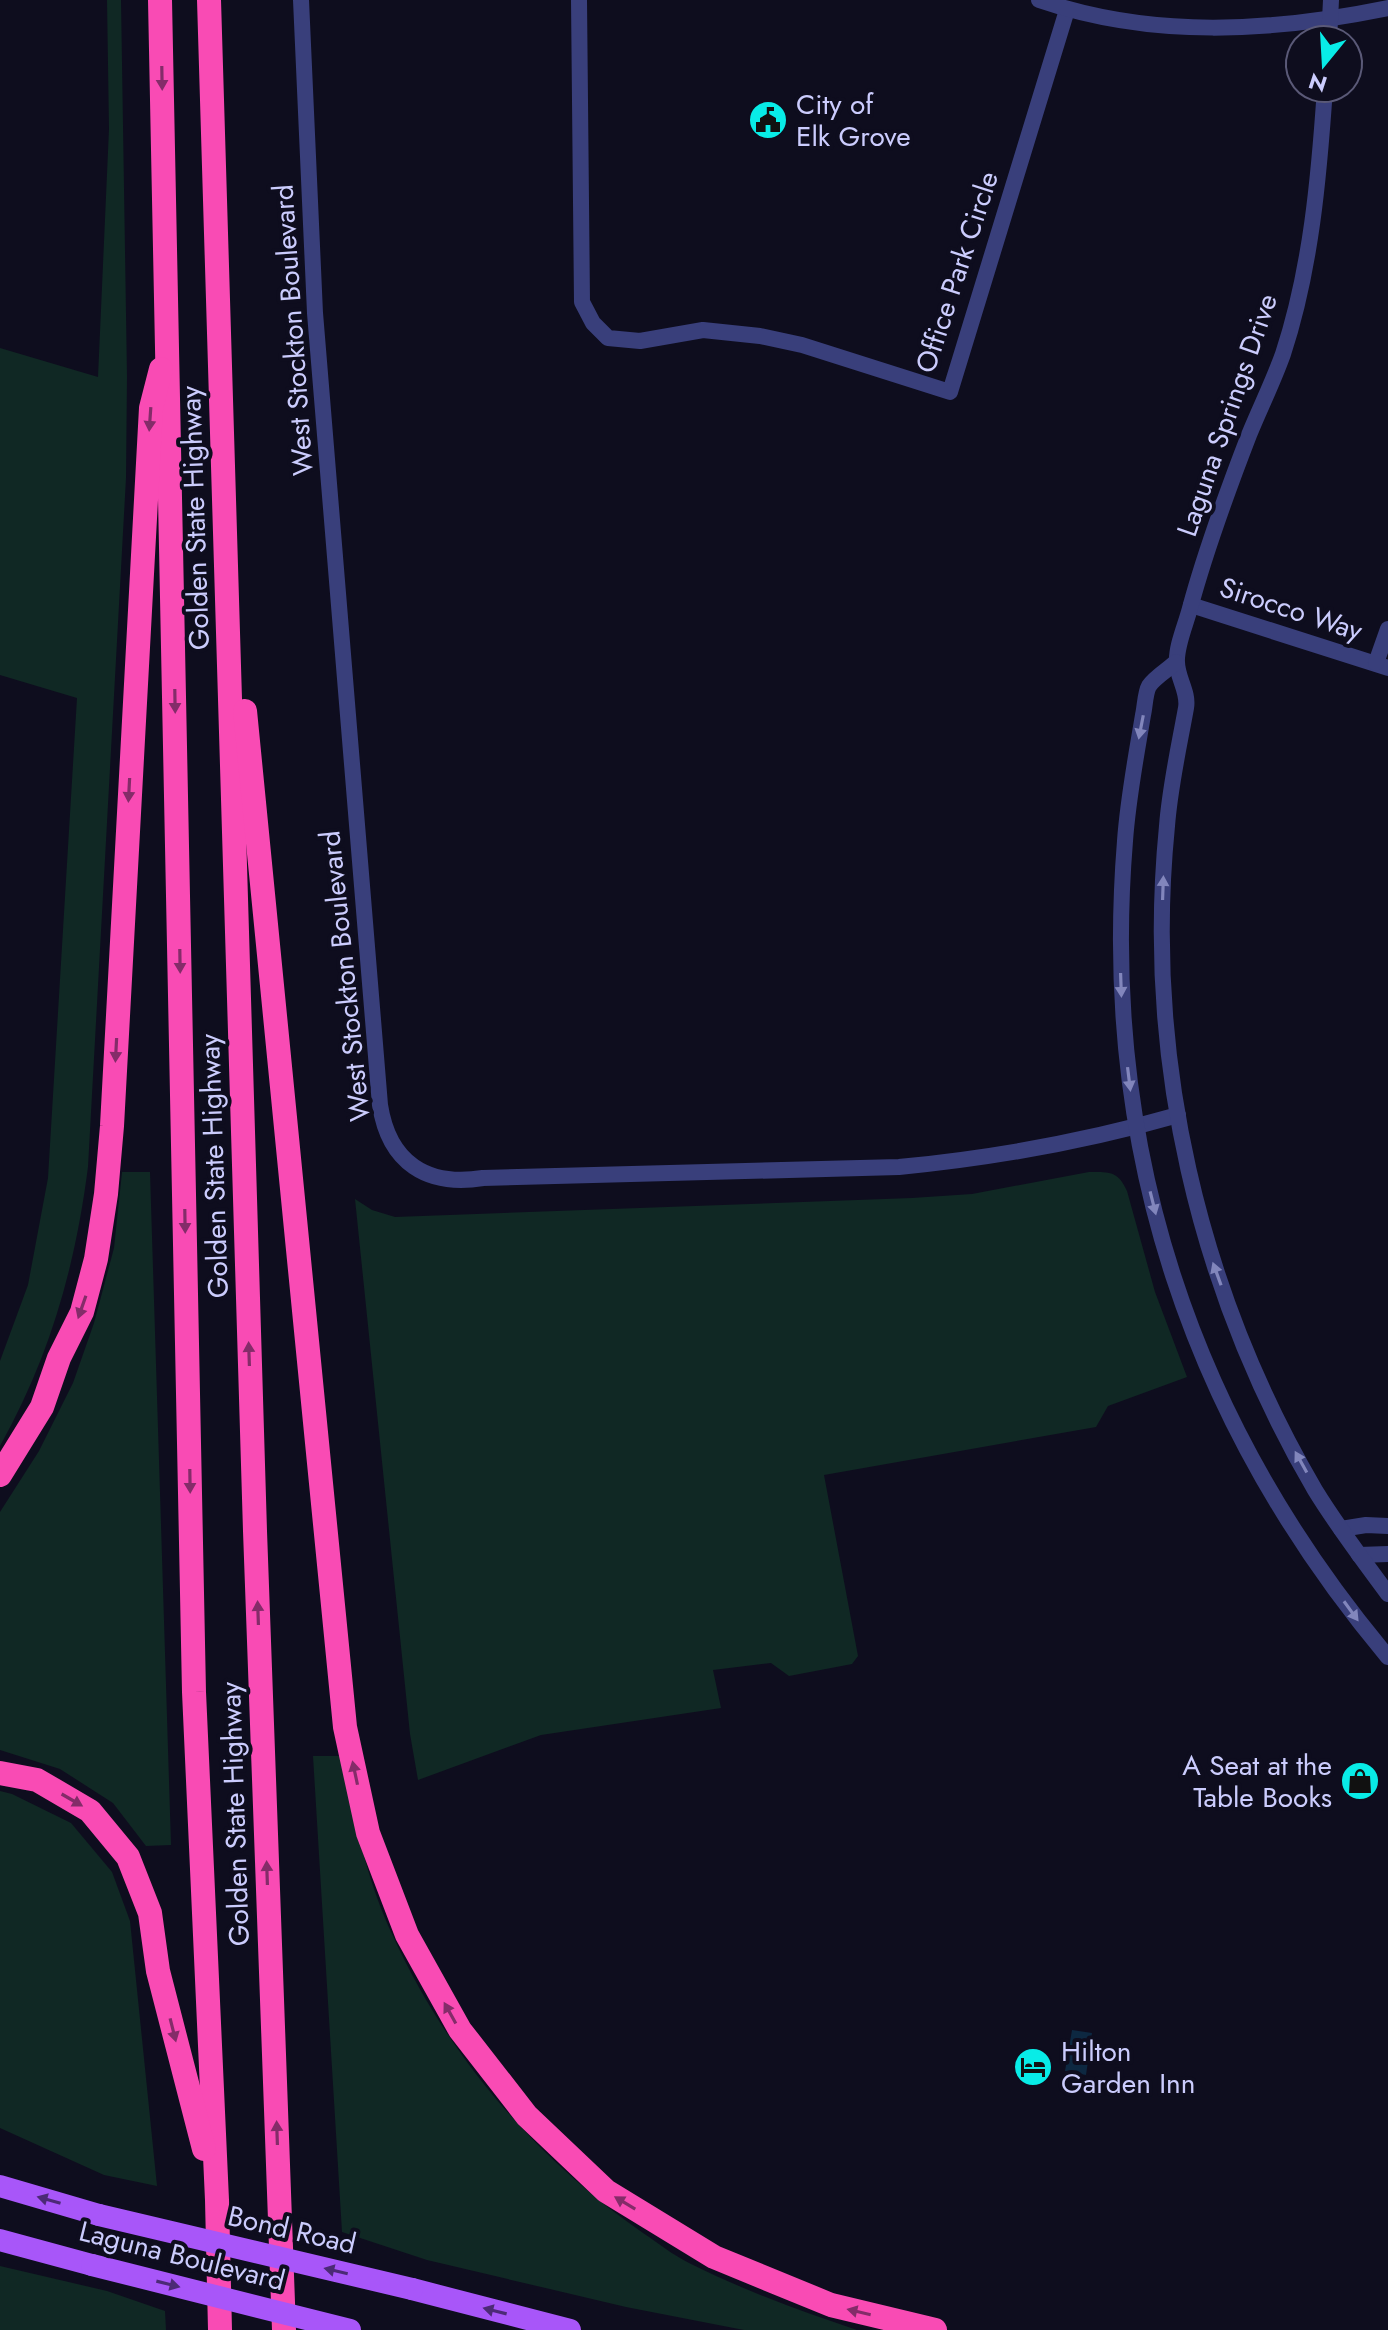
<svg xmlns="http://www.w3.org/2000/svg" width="1388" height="2330" font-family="Jost,sans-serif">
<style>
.green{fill:#102824}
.water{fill:#0d2841}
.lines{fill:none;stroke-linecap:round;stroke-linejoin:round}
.minor{stroke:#393f7b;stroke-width:16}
.tertiary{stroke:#393f7b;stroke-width:16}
.primary{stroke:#a856f9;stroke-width:22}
.motorway{stroke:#f94bb4;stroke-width:24}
.primary-bridge{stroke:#a856f9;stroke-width:22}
.oneway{fill:#842c69}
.oneway2{fill:#8286bc}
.oneway3{fill:#4c2a76}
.labels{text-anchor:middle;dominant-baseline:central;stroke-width:8;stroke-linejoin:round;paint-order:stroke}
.poi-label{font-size:28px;fill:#cbccfd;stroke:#0e0d1e;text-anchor:start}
.street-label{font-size:28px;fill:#cbccfd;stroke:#0e0d1e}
</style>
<rect width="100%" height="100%" fill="#0e0d1e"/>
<!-- green -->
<g class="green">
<path d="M 107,0 L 121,0 L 127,376 L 126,478 L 88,1167 C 75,1268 50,1356 0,1446 L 0,1361 L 28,1285 L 48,1178 L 77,698 L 0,675 L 0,348 L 98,377 L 109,129 Z"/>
<path d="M 122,1172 L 150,1172 L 171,1845 L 146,1846 L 113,1803 L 60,1769 L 0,1750 L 0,1512 L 39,1451 L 73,1383 L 94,1323 L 114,1248 Z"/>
<path d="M 1089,1172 C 1110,1172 1118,1171 1127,1191 L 1155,1292 L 1187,1377 L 1108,1406 L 1096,1427 L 824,1475 L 858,1656 L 852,1664 L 789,1676 L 771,1663 L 713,1670 L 721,1708 L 541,1735 L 418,1780 L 410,1734 L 355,1199 L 372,1210 L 395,1217 L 912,1198 L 972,1194 Z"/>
<path d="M 313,1756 L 341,1756 C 354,1817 366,1879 393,1936 C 447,2055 536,2159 643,2233 C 658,2243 673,2255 689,2263 C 743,2290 800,2311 857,2330 L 744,2330 L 626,2307 L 427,2260 L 342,2232 Z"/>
<path d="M 0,1791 L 12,1794 L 71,1823 L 112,1872 L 130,1921 L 157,2186 L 104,2175 L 0,2128 Z"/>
<path d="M 0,2266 L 107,2291 L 165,2311 L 166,2330 L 0,2330 Z"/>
</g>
<!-- water -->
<path class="water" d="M 1072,2030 L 1092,2033 L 1086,2075 L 1065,2071 Z"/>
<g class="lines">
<!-- minor -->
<g class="minor">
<path d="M 301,0 L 315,313 L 380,1105 C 389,1163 427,1187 483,1178 L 899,1167 C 993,1158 1087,1141 1178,1115"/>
<path d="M 579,0 L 582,302 L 593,323 L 608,338 L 640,341 L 703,330 L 760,336 L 802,345 L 950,392 L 1067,10"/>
<path d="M 1039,0 C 1153,39 1271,32 1388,8"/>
<path d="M 1191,605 L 1388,668"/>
<path d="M 1376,663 L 1388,629"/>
<path d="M 1341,1529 L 1366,1525 L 1388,1526"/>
<path d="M 1359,1555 L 1388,1554"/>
</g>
<!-- tertiary -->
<g class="tertiary">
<path d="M 1329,40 L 1331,0"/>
<path d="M 1325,88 C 1319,177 1311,269 1283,354 C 1273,382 1260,408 1249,435 C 1227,492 1206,549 1190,608 C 1186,624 1176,646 1177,662 C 1177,678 1189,692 1186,708 C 1179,747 1170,786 1167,826 C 1144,1057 1198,1290 1315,1490 C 1337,1526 1363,1560 1388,1594"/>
<path d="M 1176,662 C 1169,669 1155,677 1149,686 C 1145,693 1145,707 1143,715 C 1136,757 1128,798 1125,841 C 1100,1148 1191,1422 1388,1657"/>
</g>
<!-- primary -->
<g class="primary">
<path d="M 0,2186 L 99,2215"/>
<path d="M 0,2240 L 92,2265"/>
<path d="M 412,2289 L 570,2330"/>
</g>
<!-- motorway -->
<g class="motorway">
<path d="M 160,0 L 194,1692 L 217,2200 L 220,2330"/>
<path d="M 209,0 L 255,1531 L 284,2330"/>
<path d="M 245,711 L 345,1727 L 368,1833 L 407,1935 L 460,2030 L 527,2116 L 606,2191 L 714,2257 L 831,2305 L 935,2330"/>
<path d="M 0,1475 L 42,1407 L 59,1358 L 82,1312 L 96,1259 L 106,1194 L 112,1126 L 151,408 L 161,369"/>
<path d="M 0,1773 L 37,1780 L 90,1811 L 128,1857 L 150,1913 L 158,1971 L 204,2149"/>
</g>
<!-- primary-bridge -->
<g class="primary-bridge">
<path d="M 99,2215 L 412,2289"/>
<path d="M 92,2265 L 350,2330"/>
</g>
</g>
<!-- one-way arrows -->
<defs><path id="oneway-solid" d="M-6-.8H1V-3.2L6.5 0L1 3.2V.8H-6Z" transform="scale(2)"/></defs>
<g class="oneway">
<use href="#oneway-solid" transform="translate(162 78) rotate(89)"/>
<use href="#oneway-solid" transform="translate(150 419) rotate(94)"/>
<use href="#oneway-solid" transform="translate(175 701) rotate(89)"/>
<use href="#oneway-solid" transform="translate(129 790) rotate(93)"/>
<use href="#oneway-solid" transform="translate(180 961) rotate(89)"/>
<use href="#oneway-solid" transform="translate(116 1050) rotate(93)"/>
<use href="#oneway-solid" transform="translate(185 1221) rotate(89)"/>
<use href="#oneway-solid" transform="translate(82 1307) rotate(109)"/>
<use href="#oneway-solid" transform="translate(249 1354) rotate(-92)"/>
<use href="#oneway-solid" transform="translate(190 1481) rotate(89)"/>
<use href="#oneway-solid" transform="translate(258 1613) rotate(-92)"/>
<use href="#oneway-solid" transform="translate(355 1773) rotate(-102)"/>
<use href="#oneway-solid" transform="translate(72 1800) rotate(30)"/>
<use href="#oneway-solid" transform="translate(267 1873) rotate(-92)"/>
<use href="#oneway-solid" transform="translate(450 2013) rotate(-119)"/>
<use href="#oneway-solid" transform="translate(173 2030) rotate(76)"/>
<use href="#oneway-solid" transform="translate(277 2133) rotate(-92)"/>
<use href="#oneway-solid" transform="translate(625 2203) rotate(-149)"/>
<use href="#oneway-solid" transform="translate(859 2312) rotate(-167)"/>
</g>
<g class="oneway2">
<use href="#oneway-solid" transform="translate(1141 727) rotate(101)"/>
<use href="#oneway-solid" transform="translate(1163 888) rotate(-88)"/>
<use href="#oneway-solid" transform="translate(1121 985) rotate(88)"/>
<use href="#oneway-solid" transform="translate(1129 1079) rotate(83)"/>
<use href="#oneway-solid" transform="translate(1153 1203) rotate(76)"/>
<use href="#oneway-solid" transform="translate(1217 1274) rotate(-110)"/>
<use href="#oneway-solid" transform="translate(1301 1462) rotate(-119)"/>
<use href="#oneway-solid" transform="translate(1351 1611) rotate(54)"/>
</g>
<g class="oneway3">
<use href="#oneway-solid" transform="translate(49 2200) rotate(-164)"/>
<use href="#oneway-solid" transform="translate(336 2271) rotate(-167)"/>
<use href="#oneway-solid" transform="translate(168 2284) rotate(14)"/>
<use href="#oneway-solid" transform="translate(495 2311) rotate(-166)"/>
</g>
<!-- icons -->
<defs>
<symbol id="civic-disc" viewBox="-11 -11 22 22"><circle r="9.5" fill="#08ece7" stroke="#0e0d1e"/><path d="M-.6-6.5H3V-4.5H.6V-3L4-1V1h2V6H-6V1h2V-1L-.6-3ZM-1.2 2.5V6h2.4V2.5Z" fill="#111"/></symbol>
<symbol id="shop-disc" viewBox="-11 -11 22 22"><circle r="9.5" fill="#08ece7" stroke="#0e0d1e"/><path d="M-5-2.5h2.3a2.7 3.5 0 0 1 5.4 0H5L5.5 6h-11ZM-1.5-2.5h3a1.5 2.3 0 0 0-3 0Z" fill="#111"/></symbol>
<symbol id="hotel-disc" viewBox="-11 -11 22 22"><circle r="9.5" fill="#08ece7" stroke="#0e0d1e"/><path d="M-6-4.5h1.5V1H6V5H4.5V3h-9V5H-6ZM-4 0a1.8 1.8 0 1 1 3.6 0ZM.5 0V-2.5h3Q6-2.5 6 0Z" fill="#111"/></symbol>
</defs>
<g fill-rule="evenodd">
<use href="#civic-disc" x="746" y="98" width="44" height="44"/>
<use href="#shop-disc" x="1338" y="1759" width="44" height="44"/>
<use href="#hotel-disc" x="1011" y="2045" width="44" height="44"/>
</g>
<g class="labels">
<!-- poi labels -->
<g class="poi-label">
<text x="796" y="104">City of<tspan x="796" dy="32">Elk Grove</tspan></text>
<text x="1332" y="1765" text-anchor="end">A Seat at the<tspan x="1332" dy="32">Table Books</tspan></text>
<text x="1061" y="2051">Hilton<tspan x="1061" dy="32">Garden Inn</tspan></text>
</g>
<!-- street labels -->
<g class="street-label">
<text transform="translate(957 272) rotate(-72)">Office Park Circle</text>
<text transform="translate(293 330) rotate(-94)">West Stockton Boulevard</text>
<text transform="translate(1227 415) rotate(-71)">Laguna Springs Drive</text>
<text transform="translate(195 518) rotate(-92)">Golden State Highway</text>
<text transform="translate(1291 609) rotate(18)">Sirocco Way</text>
<text transform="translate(345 976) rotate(-96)">West Stockton Boulevard</text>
<text transform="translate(214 1166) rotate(-92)">Golden State Highway</text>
<text transform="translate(235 1814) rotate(-92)">Golden State Highway</text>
<text transform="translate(292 2230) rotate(13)">Bond Road</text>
<text transform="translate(182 2256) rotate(14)">Laguna Boulevard</text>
</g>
</g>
<!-- north arrow -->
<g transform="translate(1324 64) rotate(198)"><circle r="38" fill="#0e0d1e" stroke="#5a5977" stroke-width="2"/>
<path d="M0-6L14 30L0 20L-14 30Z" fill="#08ece7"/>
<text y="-12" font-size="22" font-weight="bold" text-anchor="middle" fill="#cbccfd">N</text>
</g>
</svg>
